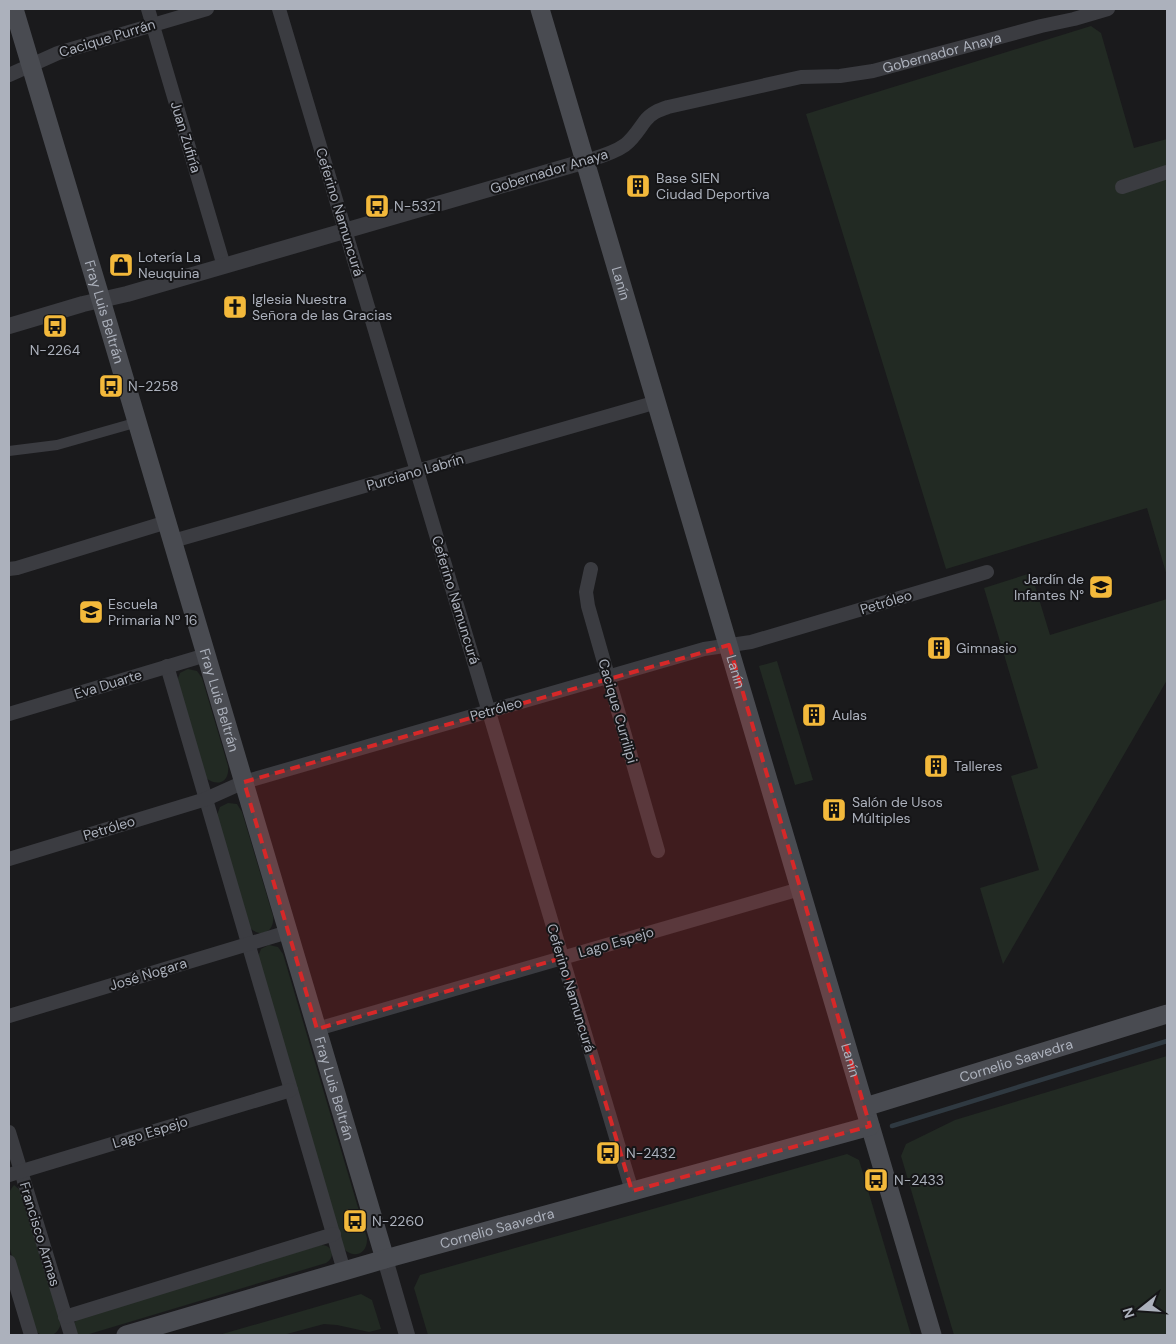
<svg xmlns="http://www.w3.org/2000/svg" width="1176" height="1344" font-family="'DM Sans',sans-serif">
<style>
.green{fill:#222a23}
.lines{fill:none;stroke-linecap:round;stroke-linejoin:round}
.stream{stroke:#2f3941;stroke-width:4.5}
.pedestrian{stroke:#3b3c41;stroke-width:10}
.minor{stroke:#3b3c41;stroke-width:14}
.tertiary{stroke:#3b3c41;stroke-width:16}
.secondary{stroke:#494b51;stroke-width:19}
.marked{fill:#d62828;fill-opacity:0.2;stroke:#d62828;stroke-width:4;stroke-dasharray:10 6;stroke-linejoin:round}
.labels{text-anchor:middle;dominant-baseline:central;stroke-width:4;stroke-linejoin:round;paint-order:stroke}
.street-label{font-size:14px;fill:#acb1bc;stroke:#151517}
.poi-label{font-size:14px;fill:#acb1bc;stroke:#151517;text-anchor:start}
</style>
<rect width="100%" height="100%" fill="#1a1a1c"/>
<!-- green -->
<g class="green">
<path d="M 1091,26 L 1101,33 L 1134,148 L 1167,139 L 1167,576 L 1147,508 L 946,569 L 806,114 Z"/>
<path d="M 1031,573 L 1050,635 L 1167,599 L 1167,680 L 1003,964 L 980,888 L 1039,870 L 1011,776 L 1038,768 L 984,588 Z"/>
<path d="M 777,661 L 813,780 L 795,785 L 759,666 Z"/>
<path d="M 188,669 L 197,671 L 202,678 L 228,766 C 230,782 217,788 205,777 L 177,681 L 180,673 Z"/>
<path d="M 228,803 L 237,804 L 242,812 L 273,916 C 275,932 261,938 250,928 L 217,815 L 220,807 Z"/>
<path d="M 269,945 L 278,947 L 283,954 L 367,1238 C 368,1253 355,1260 344,1249 L 258,957 L 261,949 Z"/>
<path d="M 1167,1056 L 1167,1335 L 954,1335 L 901,1156 L 906,1144 L 955,1120 Z"/>
<path d="M 847,1154 L 859,1160 L 911,1335 L 428,1335 L 414,1288 L 420,1275 Z"/>
<path d="M 14,1185 L 21,1191 L 61,1323 C 58,1338 41,1341 33,1327 L 9,1246 L 9,1192 Z"/>
<path d="M 321,1245 C 333,1245 336,1257 326,1263 L 86,1335 L 82,1335 L 77,1334 L 74,1323 L 80,1317 Z"/>
<path d="M 361,1294 L 372,1300 L 381,1329 L 369,1332 L 337,1325 L 324,1324 L 283,1335 L 219,1335 Z"/>
</g>
<g class="lines">
<!-- stream -->
<path class="stream" d="M 892,1126 L 1167,1041"/>
<!-- pedestrian -->
<path class="pedestrian" d="M 9,451 L 57,445 L 138,422"/>
<!-- minor -->
<g class="minor">
<path d="M 148,9 L 224,266"/>
<path d="M 279,9 L 632,1191"/>
<path d="M 9,75 L 58,53 L 207,9"/>
<path id="s1" d="M 586,161 C 599,157 614,153 625,145 C 634,138 639,129 645,121 C 651,113 659,110 668,107 L 801,77 L 840,76 L 873,71 L 1041,26 L 1074,19 L 1108,9"/>
<path d="M 1122,187 L 1167,172"/>
<path d="M 173,541 L 657,402"/>
<path d="M 9,569 L 17,568 L 167,522"/>
<path d="M 591,569 L 586,592 L 588,606 L 658,851"/>
<path d="M 167,666 L 344,1271"/>
<path d="M 9,714 L 206,655"/>
<path d="M 9,859 L 206,799 L 244,782 L 704,649 L 751,642 L 987,572"/>
<path d="M 9,1016 L 288,932"/>
<path d="M 317,1029 L 800,889"/>
<path d="M 9,1132 L 71,1335"/>
<path d="M 9,1175 L 291,1090"/>
<path d="M 9,1262 L 31,1335"/>
<path d="M 65,1317 L 334,1234"/>
</g>
<!-- tertiary -->
<g class="tertiary">
<path d="M 9,326 L 83,304 L 127,294 L 586,161"/>
<path d="M 385,1259 L 407,1335"/>
</g>
<!-- secondary -->
<g class="secondary">
<path id="s2" d="M 14,9 L 101,300 L 385,1259"/>
<path id="s3" d="M 540,9 L 932,1335"/>
<path id="s4" d="M 865,1107 L 1167,1014"/>
<path id="s5" d="M 126,1335 L 385,1259 L 870,1126"/>
</g>
</g>
<!-- marked area -->
<path class="marked" d="M 729,645 L 870,1126 L 632,1191 L 562,958 L 317,1029 L 244,782 Z"/>
<!-- icons -->
<defs>
<symbol id="building-square" viewBox="-11 -11 22 22"><rect x="-9" y="-9" width="18" height="18" rx="4" fill="#f3b93b" stroke="#151517"/><path d="M-4-6H4V6H1V3H-1V6H-4ZM-2.5-4.3h1.7v1.8h-1.7ZM.8-4.3h1.7v1.8H.8ZM-2.5-1h1.7V.8h-1.7ZM.8-1h1.7V.8H.8Z" fill="#111"/></symbol>
<symbol id="bus-square" viewBox="-11 -11 22 22"><rect x="-9" y="-9" width="18" height="18" rx="4" fill="#f3b93b" stroke="#151517"/><path d="M-5-6H5V4H4V6H2V4H-2V6H-4V4H-5ZM-3.5-4V0h7V-4ZM-3.5 1.2v1.5H-2V1.2ZM2 1.2v1.5H3.5V1.2Z" fill="#111"/></symbol>
<symbol id="shop-square" viewBox="-11 -11 22 22"><rect x="-9" y="-9" width="18" height="18" rx="4" fill="#f3b93b" stroke="#151517"/><path d="M-5-2.5h2.3a2.7 3.5 0 0 1 5.4 0H5L5.5 6h-11ZM-1.5-2.5h3a1.5 2.3 0 0 0-3 0Z" fill="#111"/></symbol>
<symbol id="church-square" viewBox="-11 -11 22 22"><rect x="-9" y="-9" width="18" height="18" rx="4" fill="#f3b93b" stroke="#151517"/><path d="M-1.2-6h2.4v3.5h3.3v2.4h-3.3V6h-2.4V-.1h-3.3v-2.4h3.3Z" fill="#111"/></symbol>
<symbol id="school-square" viewBox="-11 -11 22 22"><rect x="-9" y="-9" width="18" height="18" rx="4" fill="#f3b93b" stroke="#151517"/><path d="M0-5L7-2L0 1L-7-2ZM-4 1L0 2.5L4 1V4Q0 6-4 4Z" fill="#111"/></symbol>
</defs>
<g fill-rule="evenodd">
<use href="#building-square" x="624" y="172" width="28" height="28"/>
<use href="#bus-square" x="363" y="192" width="28" height="28"/>
<use href="#shop-square" x="107" y="251" width="28" height="28"/>
<use href="#church-square" x="221" y="293" width="28" height="28"/>
<use href="#bus-square" x="41" y="312" width="28" height="28"/>
<use href="#bus-square" x="97" y="372" width="28" height="28"/>
<use href="#school-square" x="1087" y="573" width="28" height="28"/>
<use href="#school-square" x="77" y="598" width="28" height="28"/>
<use href="#building-square" x="925" y="634" width="28" height="28"/>
<use href="#building-square" x="800" y="701" width="28" height="28"/>
<use href="#building-square" x="922" y="752" width="28" height="28"/>
<use href="#building-square" x="820" y="796" width="28" height="28"/>
<use href="#bus-square" x="594" y="1139" width="28" height="28"/>
<use href="#bus-square" x="862" y="1166" width="28" height="28"/>
<use href="#bus-square" x="341" y="1207" width="28" height="28"/>
</g>
<g class="labels">
<!-- street labels -->
<g class="street-label">
<text transform="translate(107 38) rotate(-17)">Cacique Purrán</text>
<text stroke="none"><textPath href="#s1" startOffset="381">Gobernador Anaya</textPath></text>
<text transform="translate(186 137) rotate(73)">Juan Zufiría</text>
<text transform="translate(549 171) rotate(-17)">Gobernador Anaya</text>
<text transform="translate(340 212) rotate(73)">Ceferino Namuncurá</text>
<text stroke="none"><textPath href="#s3" startOffset="286">Lanín</textPath></text>
<text stroke="none"><textPath href="#s2" startOffset="316">Fray Luis Beltrán</textPath></text>
<text transform="translate(415 472) rotate(-16)">Purciano Labrín</text>
<text transform="translate(456 600) rotate(73)">Ceferino Namuncurá</text>
<text transform="translate(886 602) rotate(-17)">Petróleo</text>
<text stroke="none"><textPath href="#s3" startOffset="691">Lanín</textPath></text>
<text transform="translate(108 684) rotate(-17)">Eva Duarte</text>
<text stroke="none"><textPath href="#s2" startOffset="721">Fray Luis Beltrán</textPath></text>
<text transform="translate(496 709) rotate(-16)">Petróleo</text>
<text transform="translate(618 711) rotate(74)">Cacique Currilipi</text>
<text transform="translate(109 828) rotate(-17)">Petróleo</text>
<text transform="translate(616 942) rotate(-16)">Lago Espejo</text>
<text transform="translate(148 974) rotate(-17)">José Nogara</text>
<text transform="translate(571 988) rotate(73)">Ceferino Namuncurá</text>
<text stroke="none"><textPath href="#s3" startOffset="1096">Lanín</textPath></text>
<text stroke="none"><textPath href="#s4" startOffset="158">Cornelio Saavedra</textPath></text>
<text stroke="none"><textPath href="#s2" startOffset="1126">Fray Luis Beltrán</textPath></text>
<text transform="translate(150 1132) rotate(-17)">Lago Espejo</text>
<text stroke="none"><textPath href="#s5" startOffset="386">Cornelio Saavedra</textPath></text>
<text transform="translate(40 1234) rotate(73)">Francisco Armas</text>
</g>
<!-- poi labels -->
<g class="poi-label">
<text x="656" y="178">Base SIEN<tspan x="656" dy="16">Ciudad Deportiva</tspan></text>
<text x="394" y="206">N-5321</text>
<text x="138" y="257">Lotería La<tspan x="138" dy="16">Neuquina</tspan></text>
<text x="252" y="299">Iglesia Nuestra<tspan x="252" dy="16">Señora de las Gracias</tspan></text>
<text x="55" y="350" text-anchor="middle">N-2264</text>
<text x="128" y="386">N-2258</text>
<text x="1084" y="579" text-anchor="end">Jardín de<tspan x="1084" dy="16">Infantes N°</tspan></text>
<text x="108" y="604">Escuela<tspan x="108" dy="16">Primaria Nº 16</tspan></text>
<text x="956" y="648">Gimnasio</text>
<text x="832" y="715">Aulas</text>
<text x="954" y="766">Talleres</text>
<text x="852" y="802">Salón de Usos<tspan x="852" dy="16">Múltiples</tspan></text>
<text x="626" y="1153">N-2432</text>
<text x="894" y="1180">N-2433</text>
<text x="372" y="1221">N-2260</text>
</g>
</g>
<!-- border -->
<rect width="1176" height="1344" fill="none" stroke="#acb1bc" stroke-width="20"/>
<!-- north arrow -->
<g transform="translate(1141 1309) rotate(253)" stroke="#151517" stroke-width="4" paint-order="stroke">
<path d="M0-4L9 19L0 12L-9 19Z" fill="#acb1bc"/>
<text y="-8" font-size="14" font-weight="bold" text-anchor="middle" fill="#acb1bc">N</text>
</g>
</svg>
